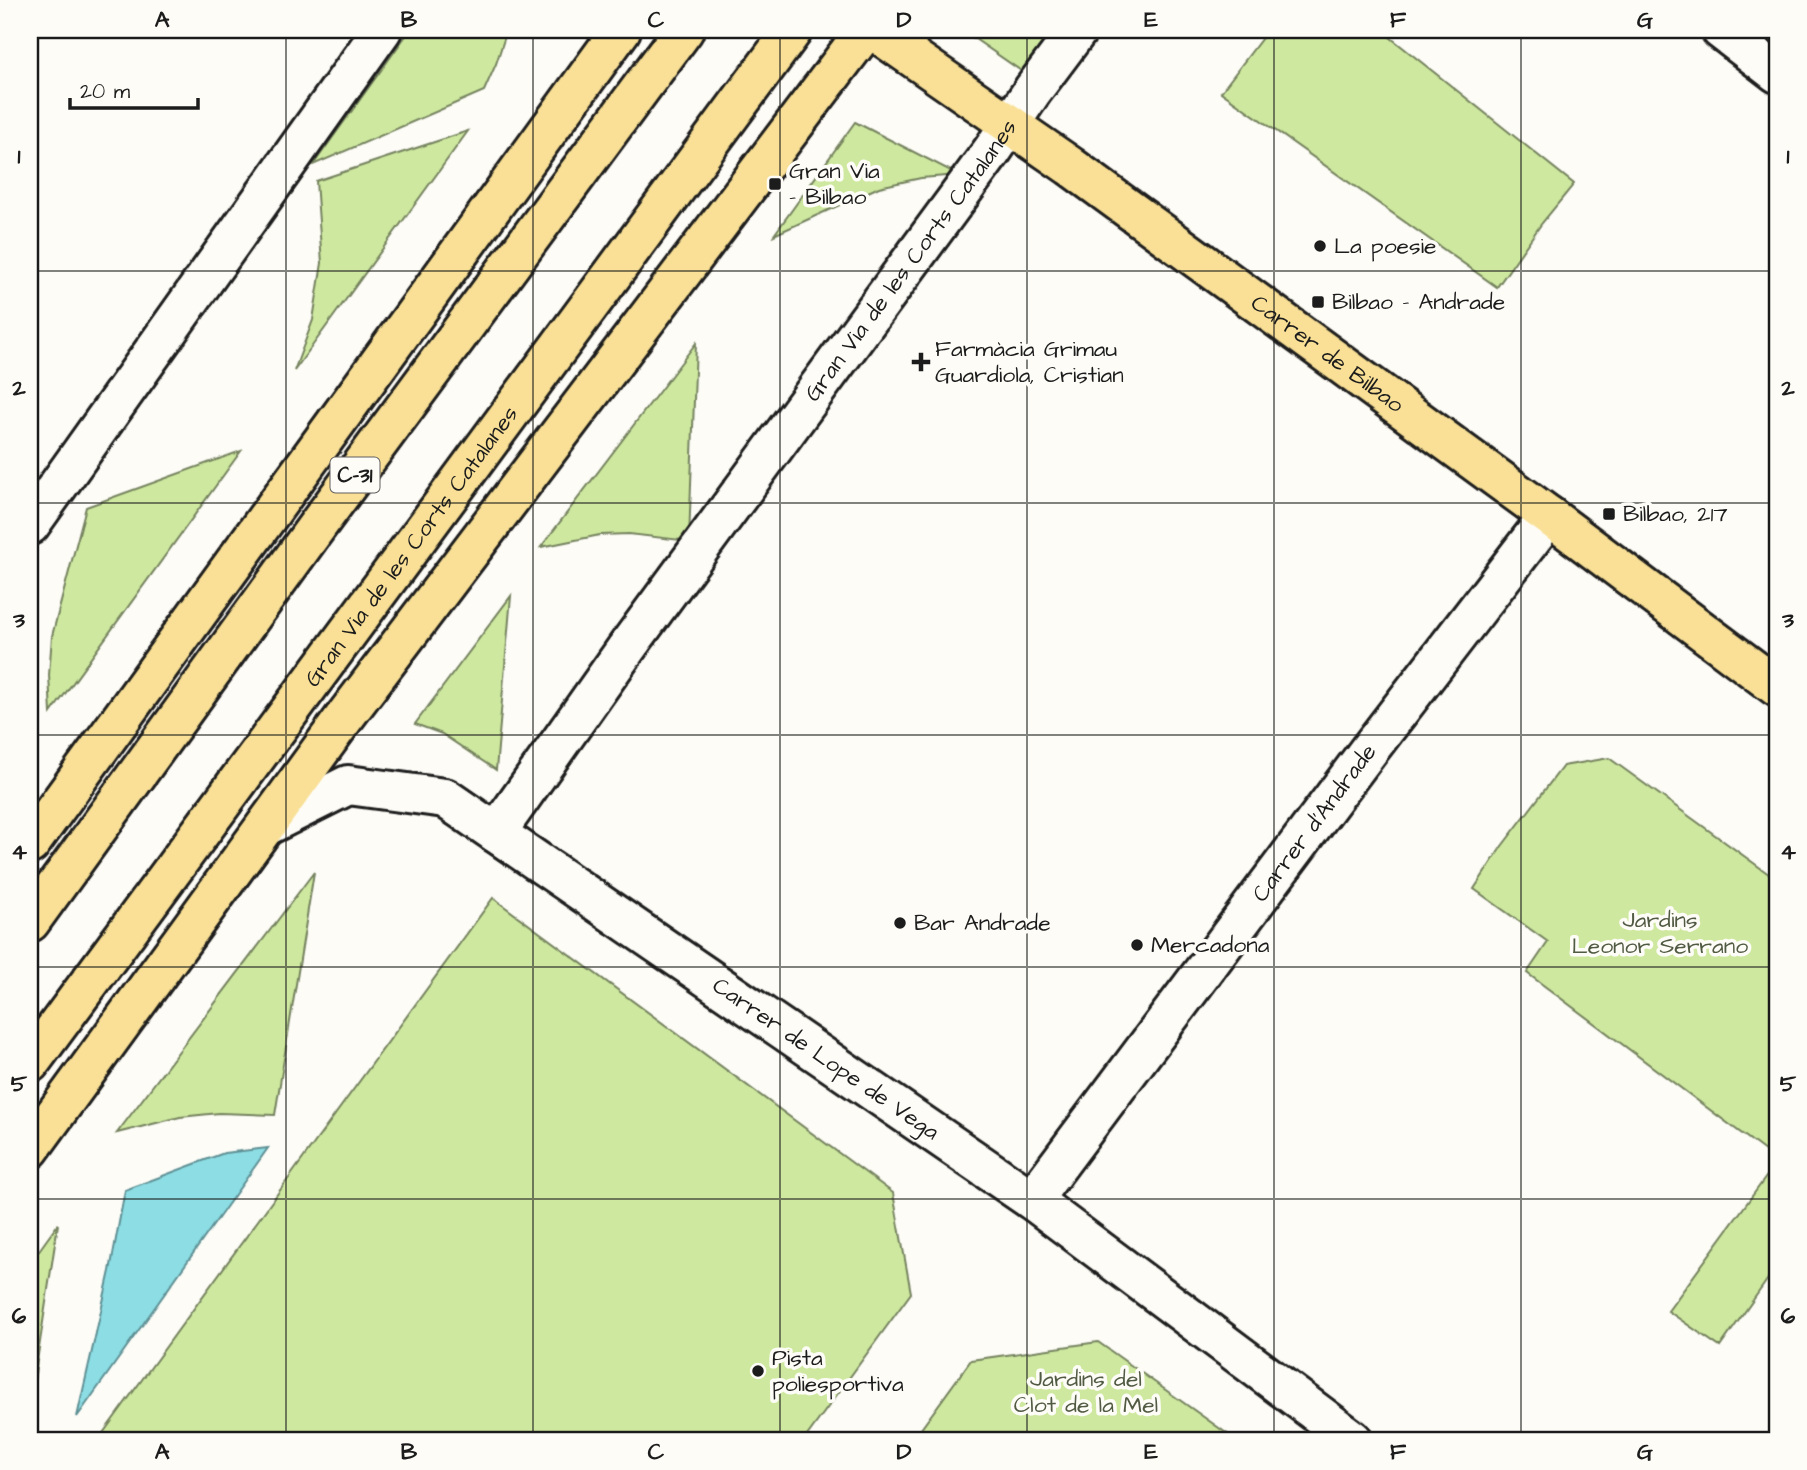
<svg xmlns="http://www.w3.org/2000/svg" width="1807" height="1470" font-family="'Architects Daughter',sans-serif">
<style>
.green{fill:#cee99f;stroke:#75825e;stroke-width:2}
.water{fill:#8cdde4;stroke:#5f9094;stroke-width:2}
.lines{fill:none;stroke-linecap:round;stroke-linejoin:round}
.minor-casing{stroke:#1c1c1c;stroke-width:44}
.major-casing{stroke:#1c1c1c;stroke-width:44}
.highway-casing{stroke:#1c1c1c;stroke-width:44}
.minor{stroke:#fdfcf7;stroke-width:38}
.major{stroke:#f9e096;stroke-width:38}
.highway{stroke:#f9e096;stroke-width:38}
.grid{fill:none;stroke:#1c1c1c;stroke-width:2;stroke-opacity:0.55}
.poi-dot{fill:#1c1c1c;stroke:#fdfcf7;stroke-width:2.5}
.labels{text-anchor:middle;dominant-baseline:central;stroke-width:7;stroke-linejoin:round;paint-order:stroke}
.shield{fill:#fdfcf7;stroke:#605f5e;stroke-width:2}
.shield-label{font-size:21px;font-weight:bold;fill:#1c1c1c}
.poi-label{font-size:23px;fill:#1c1c1c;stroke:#fdfcf7;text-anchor:start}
.street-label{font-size:23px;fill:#1c1c1c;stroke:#fdfcf7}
.park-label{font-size:23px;fill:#515a43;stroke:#fdfcf7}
.neatline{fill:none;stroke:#1c1c1c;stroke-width:2.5}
.grid-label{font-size:23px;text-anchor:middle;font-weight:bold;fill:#1c1c1c}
</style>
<rect width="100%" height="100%" fill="#fdfcf7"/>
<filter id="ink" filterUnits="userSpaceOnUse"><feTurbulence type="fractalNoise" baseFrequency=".0143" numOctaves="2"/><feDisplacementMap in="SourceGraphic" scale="14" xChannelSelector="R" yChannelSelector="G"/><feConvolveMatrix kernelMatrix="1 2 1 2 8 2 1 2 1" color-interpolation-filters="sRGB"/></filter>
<g filter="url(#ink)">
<!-- green -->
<g class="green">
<path d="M 410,30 L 507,30 L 496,64 L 484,91 L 313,165 Z"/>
<path d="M 962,30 L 1064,30 L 1030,77 Z"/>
<path d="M 1268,30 L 1381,30 L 1574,184 L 1542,223 L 1497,287 L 1221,92 Z"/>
<path d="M 855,122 L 959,175 L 921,178 L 879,187 L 774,235 Z"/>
<path d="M 468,131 L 294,371 L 313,320 L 322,263 L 316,181 Z"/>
<path d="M 696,343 L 689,541 L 629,534 L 600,535 L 541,547 Z"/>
<path d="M 241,451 L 51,713 L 49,675 L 52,636 L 86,507 Z"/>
<path d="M 511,596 L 496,770 L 442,734 L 415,724 Z"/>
<path d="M 1609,758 L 1777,880 L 1777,1160 L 1527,973 L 1548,942 L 1474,889 L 1502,846 L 1563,766 Z"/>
<path d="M 314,872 L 275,1115 L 219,1113 L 180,1117 L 117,1133 Z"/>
<path d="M 493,898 L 893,1193 L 911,1293 L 804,1440 L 98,1440 Z"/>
<path d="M 1777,1162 L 1777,1266 L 1720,1347 L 1668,1311 Z"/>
<path d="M 58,1224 L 30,1407 L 30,1263 Z"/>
<path d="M 1098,1342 L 1236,1440 L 913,1440 L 971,1360 Z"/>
</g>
<!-- water -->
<path class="water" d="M 268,1148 L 77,1417 L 110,1271 L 125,1190 L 224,1153 Z"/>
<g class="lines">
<defs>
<g id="minor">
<path d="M 1721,30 L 1777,73"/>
<path d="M 30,525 L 382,30"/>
<path id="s1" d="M 266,826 L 348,785 L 445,798 L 1032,1200 L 1353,1440"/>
<path id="s2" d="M 496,833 L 628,646 L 992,151 L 1033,90 L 1078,30"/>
<path id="s3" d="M 1032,1200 L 1369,750 L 1549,516"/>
</g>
<g id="major">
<path id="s4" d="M 873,30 L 1070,166 L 1549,516 L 1777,687"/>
<path d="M 30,844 L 621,30"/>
<path d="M 30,1149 L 344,718 L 866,30"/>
</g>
<g id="highway">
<path d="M 30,922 L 320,522 L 684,30"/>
<path id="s5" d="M 30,1063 L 793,30"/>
</g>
</defs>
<!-- minor casing -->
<use href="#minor" class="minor-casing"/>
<!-- major casing -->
<use href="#major" class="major-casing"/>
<!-- highway casing -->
<use href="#highway" class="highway-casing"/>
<!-- minor -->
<use href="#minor" class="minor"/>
<!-- major -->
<use href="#major" class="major"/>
<!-- highway -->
<use href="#highway" class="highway"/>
</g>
</g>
<!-- grid -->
<path class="grid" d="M 286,30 L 286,1440M 533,30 L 533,1440M 780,30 L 780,1440M 1027,30 L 1027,1440M 1274,30 L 1274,1440M 1521,30 L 1521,1440M 30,271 L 1777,271M 30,503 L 1777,503M 30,735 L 1777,735M 30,967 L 1777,967M 30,1199 L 1777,1199"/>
<!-- markers -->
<g class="poi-dot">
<rect x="768" y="177" width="14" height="14" rx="3.5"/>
<circle cx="1320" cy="246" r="7"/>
<rect x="1311" y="295" width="14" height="14" rx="3.5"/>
<path d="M917.5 351.5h7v7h7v7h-7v7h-7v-7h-7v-7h7z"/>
<rect x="1602" y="507" width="14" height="14" rx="3.5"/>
<circle cx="900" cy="923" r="7"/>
<circle cx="1137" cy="945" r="7"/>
<circle cx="758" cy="1371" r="7"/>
</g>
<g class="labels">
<!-- shield labels -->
<rect class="shield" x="330.5" y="457.5" width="49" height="35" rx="5"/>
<g class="shield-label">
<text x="355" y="475">C-31</text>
</g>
<!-- poi labels -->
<g class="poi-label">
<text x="789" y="171">Gran Via<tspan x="789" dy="26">- Bilbao</tspan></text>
<text x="1334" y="246">La poesie</text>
<text x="1332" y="302">Bilbao - Andrade</text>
<text x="935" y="349">Farmàcia Grimau<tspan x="935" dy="26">Guardiola, Cristian</tspan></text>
<text x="1623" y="514">Bilbao, 217</text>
<text x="914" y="923">Bar Andrade</text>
<text x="1151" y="945">Mercadona</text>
<text x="772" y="1358">Pista<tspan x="772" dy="26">poliesportiva</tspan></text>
</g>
<!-- street labels -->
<g class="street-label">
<text stroke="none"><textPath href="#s2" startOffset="707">Gran Via de les Corts Catalanes</textPath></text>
<text stroke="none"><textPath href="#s4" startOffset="558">Carrer de Bilbao</textPath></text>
<text stroke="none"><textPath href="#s5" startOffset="642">Gran Via de les Corts Catalanes</textPath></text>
<text stroke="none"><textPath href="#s3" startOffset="471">Carrer d'Andrade</textPath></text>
<text stroke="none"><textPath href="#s1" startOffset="651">Carrer de Lope de Vega</textPath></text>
</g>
<!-- park labels -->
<g class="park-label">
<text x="1660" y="920">Jardins<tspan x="1660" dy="26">Leonor Serrano</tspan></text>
<text x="1086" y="1379">Jardins del<tspan x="1086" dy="26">Clot de la Mel</tspan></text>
</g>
</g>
<!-- margin -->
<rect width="1807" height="1470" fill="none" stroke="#fdfcf7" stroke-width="77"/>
<!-- scale -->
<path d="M70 98v10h128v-10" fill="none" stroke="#1c1c1c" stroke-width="3.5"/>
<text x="80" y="98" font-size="21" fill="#1c1c1c" stroke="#fdfcf7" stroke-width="5" paint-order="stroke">20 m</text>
<rect x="38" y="38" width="1731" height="1394" class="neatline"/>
<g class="grid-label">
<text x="162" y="27">A</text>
<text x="409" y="27">B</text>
<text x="656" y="27">C</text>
<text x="904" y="27">D</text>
<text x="1151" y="27">E</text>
<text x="1398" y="27">F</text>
<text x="1645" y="27">G</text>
<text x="19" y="163">1</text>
<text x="1788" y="163">1</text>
<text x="19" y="395">2</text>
<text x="1788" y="395">2</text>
<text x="19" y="627">3</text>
<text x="1788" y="627">3</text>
<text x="19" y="859">4</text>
<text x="1788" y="859">4</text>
<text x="19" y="1091">5</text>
<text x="1788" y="1091">5</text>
<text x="19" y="1323">6</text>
<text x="1788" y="1323">6</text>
<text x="162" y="1459">A</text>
<text x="409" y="1459">B</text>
<text x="656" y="1459">C</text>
<text x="904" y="1459">D</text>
<text x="1151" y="1459">E</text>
<text x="1398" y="1459">F</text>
<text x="1645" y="1459">G</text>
</g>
</svg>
